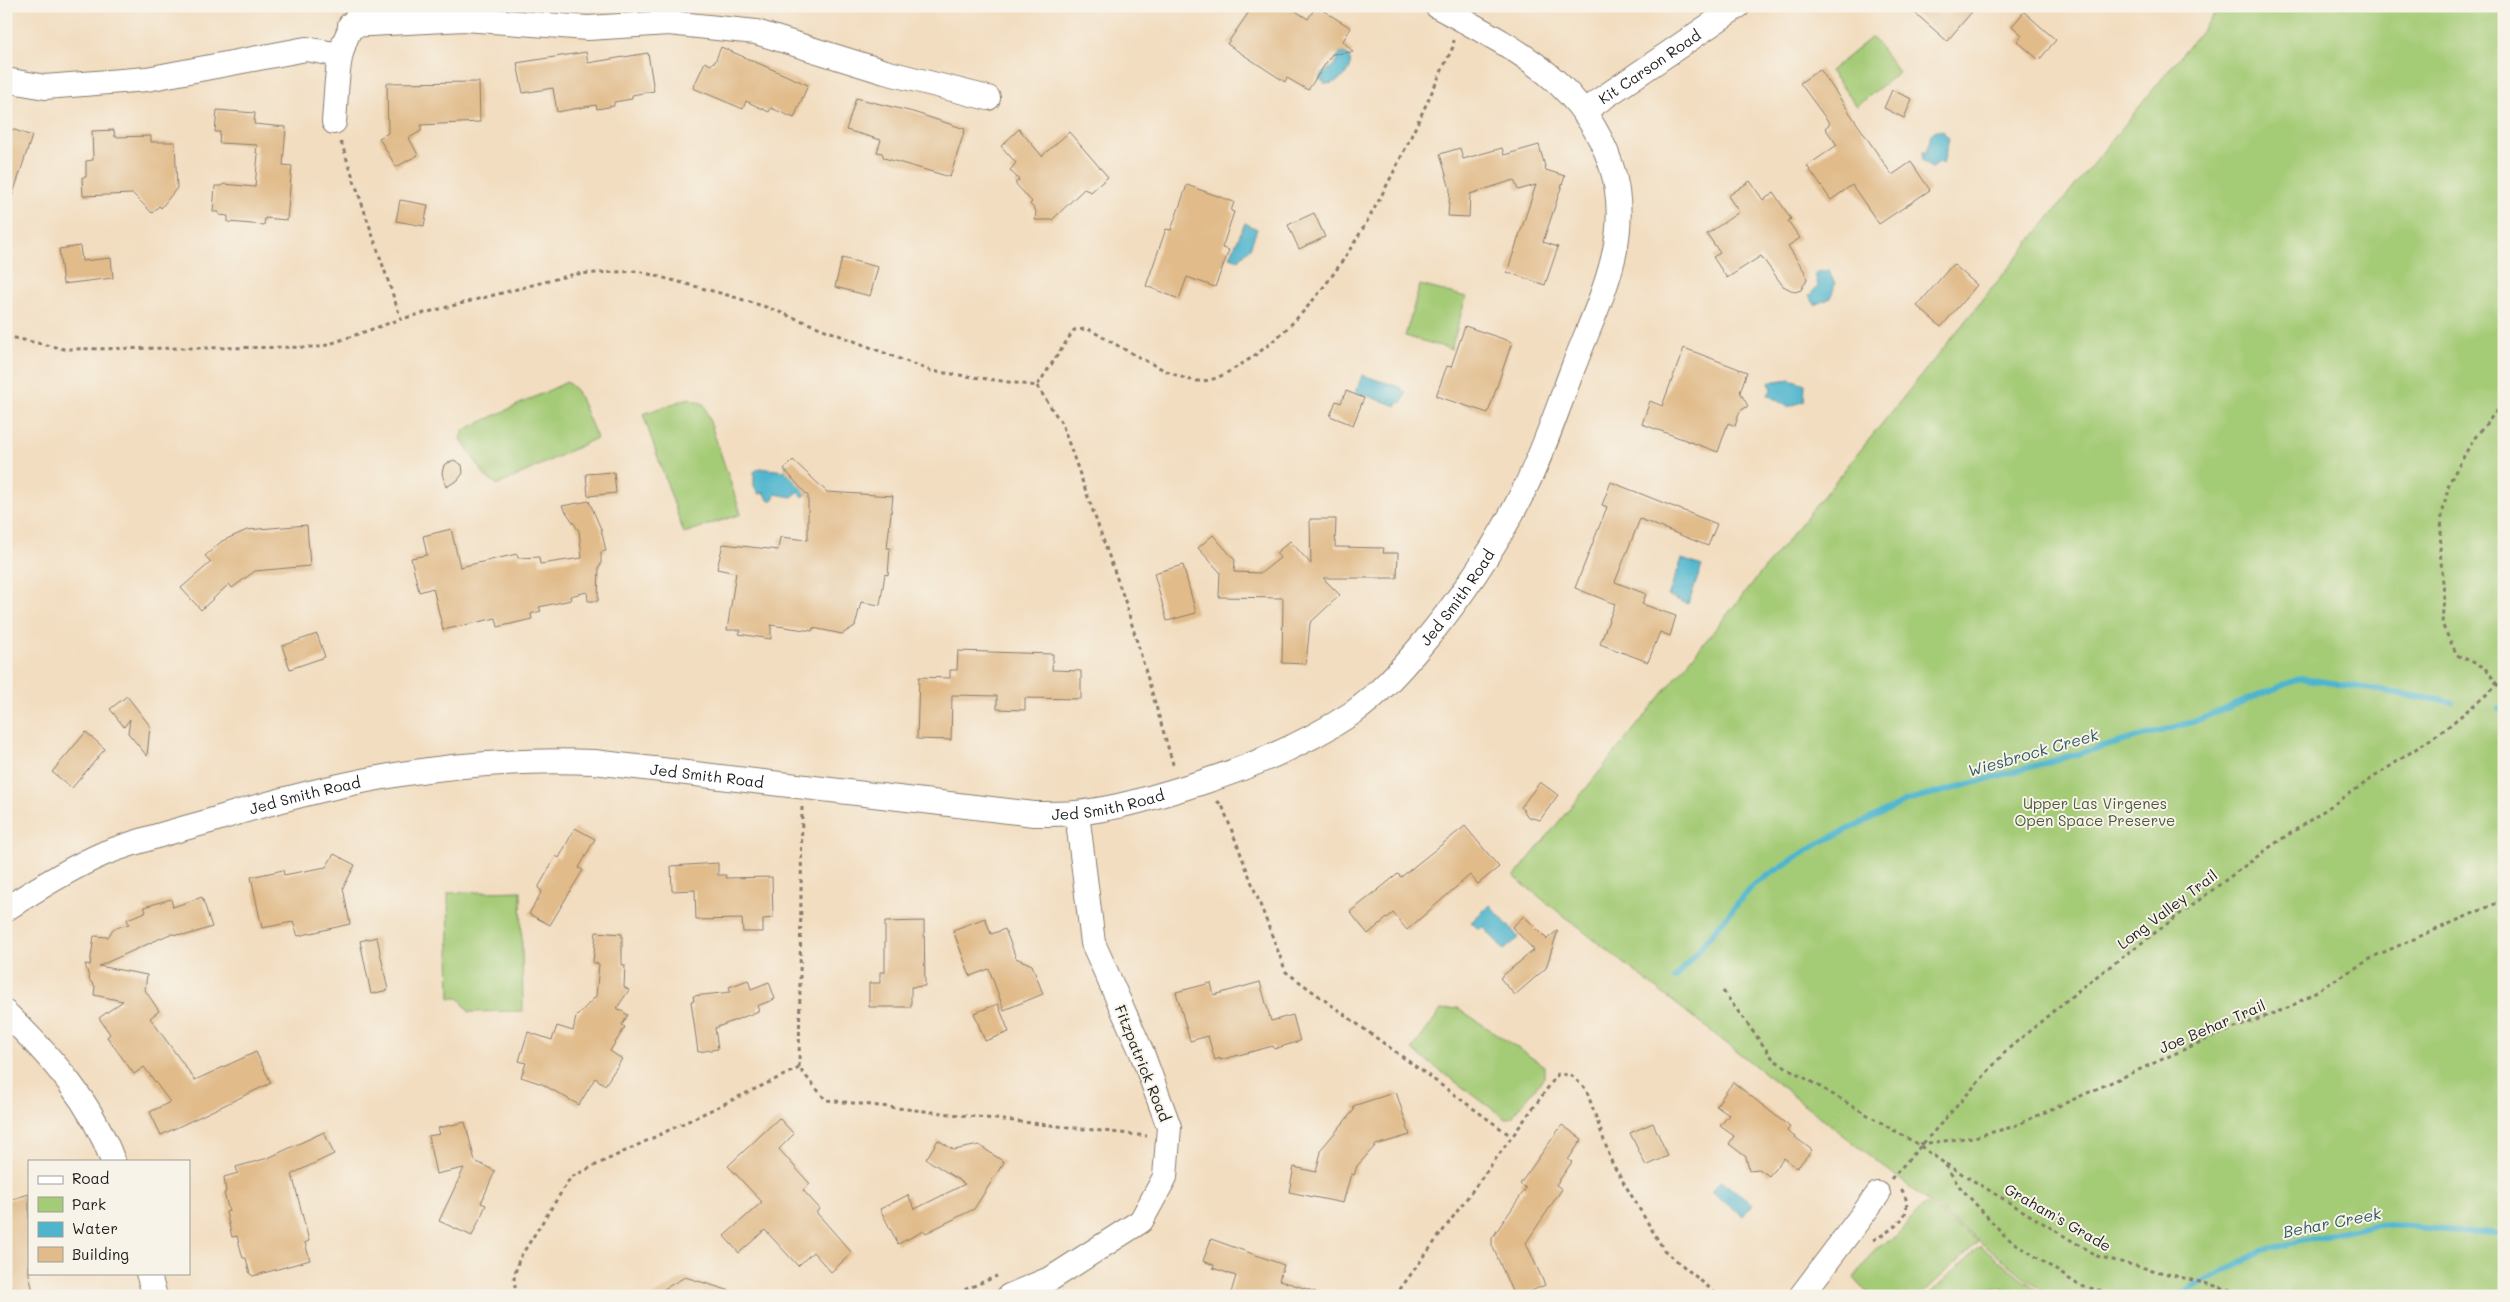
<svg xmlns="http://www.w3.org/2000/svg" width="2510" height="1302" font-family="Mali,sans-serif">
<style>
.green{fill:#a4cb76;stroke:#607449}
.water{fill:#4eb5cd;stroke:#356874}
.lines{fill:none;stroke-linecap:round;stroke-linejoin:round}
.stream{stroke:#4eb5cd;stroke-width:6}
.building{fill:#e1bb8a}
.street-casing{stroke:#877c6e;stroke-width:26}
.path{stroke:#877c6e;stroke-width:3;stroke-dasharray:4 4;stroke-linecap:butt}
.street{stroke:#fff;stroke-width:24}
.labels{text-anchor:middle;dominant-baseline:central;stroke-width:4;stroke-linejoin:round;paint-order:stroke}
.street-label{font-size:15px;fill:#1c1c1c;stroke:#f7f3e8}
.park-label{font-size:15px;fill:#4c593c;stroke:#f7f3e8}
.water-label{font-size:16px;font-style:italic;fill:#305963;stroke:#f7f3e8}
</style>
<rect width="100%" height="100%" fill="#f7f3e8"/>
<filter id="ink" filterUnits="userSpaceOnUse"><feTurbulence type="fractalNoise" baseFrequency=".02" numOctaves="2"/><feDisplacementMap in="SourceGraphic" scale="10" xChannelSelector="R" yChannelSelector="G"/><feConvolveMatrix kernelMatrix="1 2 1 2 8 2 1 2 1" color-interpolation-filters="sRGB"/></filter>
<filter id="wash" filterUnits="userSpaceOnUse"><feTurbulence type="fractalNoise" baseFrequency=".0096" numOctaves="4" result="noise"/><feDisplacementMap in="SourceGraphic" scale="20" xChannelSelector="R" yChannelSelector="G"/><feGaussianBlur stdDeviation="1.12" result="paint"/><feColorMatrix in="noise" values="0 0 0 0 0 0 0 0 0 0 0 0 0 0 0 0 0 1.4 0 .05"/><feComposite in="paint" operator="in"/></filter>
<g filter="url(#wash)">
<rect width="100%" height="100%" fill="#f2ddc0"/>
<!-- green -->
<g class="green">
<path d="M 2221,6 L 2504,6 L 2504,1296 L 2049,1296 L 1514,877 Z"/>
<path d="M 1872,37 L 1899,72 L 1857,106 L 1830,71 Z"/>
<path d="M 1420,285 L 1466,297 L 1451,349 L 1405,336 Z"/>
<path d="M 567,382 L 577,391 L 597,438 L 498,485 L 486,477 L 461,439 L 464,430 Z"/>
<path d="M 689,398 L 704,404 L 741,514 L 684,533 L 643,414 Z"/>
<path d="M 521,891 L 523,1011 L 469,1012 L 459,998 L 450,998 L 448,893 Z"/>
<path d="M 1458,1008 L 1544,1066 L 1544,1077 L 1512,1117 L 1506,1119 L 1412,1050 L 1441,1010 Z"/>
<path d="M 1926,1203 L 1978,1242 L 1920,1296 L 1870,1296 L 1854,1278 L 1877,1247 L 1896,1236 Z"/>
<path d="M 1980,1246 L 2045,1296 L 2017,1296 L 2001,1288 L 1988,1288 L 1975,1296 L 1928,1296 Z"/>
</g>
<!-- water -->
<g class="water">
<path d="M 1345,53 C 1361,67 1339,85 1325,84 L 1319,77 L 1334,65 L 1339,54 Z"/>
<path d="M 1936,130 L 1943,131 L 1949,139 L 1943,164 L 1940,163 L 1931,168 L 1922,160 L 1923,152 L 1927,152 L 1931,134 Z"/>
<path d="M 1245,223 L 1257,229 L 1250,248 L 1239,260 L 1230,257 Z"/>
<path d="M 1828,270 L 1835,284 L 1831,298 L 1815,305 L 1809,295 L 1818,286 L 1815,274 L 1820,271 Z"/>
<path d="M 1362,375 L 1402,388 L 1402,391 L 1406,393 L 1402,403 L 1399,402 L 1397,406 L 1356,392 Z"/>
<path d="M 1790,379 L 1805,384 L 1804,401 L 1788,407 L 1768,395 L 1771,390 L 1769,382 Z"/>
<path d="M 786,465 L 795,466 L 808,493 L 803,497 L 798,492 L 792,497 L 775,494 L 773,500 L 768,500 L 765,493 L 759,494 L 754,486 L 754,472 L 759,468 L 785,471 Z"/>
<path d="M 1682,559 L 1702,566 L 1688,604 L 1668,596 Z"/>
<path d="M 1490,905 L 1519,938 L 1504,950 L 1483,926 L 1479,930 L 1471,922 Z"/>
<path d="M 1721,1180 L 1753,1204 L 1743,1216 L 1711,1192 Z"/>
</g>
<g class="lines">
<!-- stream -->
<g class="stream">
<path d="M 2498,709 L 2504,708"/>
<path d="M 1675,978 L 1753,885 L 1814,846 L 1904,802 L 2193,722 L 2301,678 L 2452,702"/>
<path d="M 2177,1296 L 2263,1250 L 2378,1224 L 2504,1235"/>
</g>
</g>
<g id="blocks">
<!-- building -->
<g class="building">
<path d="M 1253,6 L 1288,6 L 1308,19 L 1316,6 L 1351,28 L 1343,41 L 1353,52 L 1332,54 L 1308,90 L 1287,78 L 1285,82 L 1227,44 Z"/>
<path d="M 1907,6 L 1977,6 L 1947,41 Z"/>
<path d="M 2024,12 L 2056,40 L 2039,60 L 2017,41 L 2022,35 L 2012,26 Z"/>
<path d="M 721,47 L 808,85 L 794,118 L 771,108 L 769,112 L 746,101 L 743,109 L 693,88 L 705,62 L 711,65 L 713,62 L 715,62 Z"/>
<path d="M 586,52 L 588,63 L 648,53 L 654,91 L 632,95 L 632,99 L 614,102 L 614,106 L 597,109 L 596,105 L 557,112 L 553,88 L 523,93 L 517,63 Z"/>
<path d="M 1820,69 L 1892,175 L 1911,162 L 1930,190 L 1879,224 L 1852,185 L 1831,200 L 1807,166 L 1837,145 L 1825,128 L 1830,124 L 1800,83 Z"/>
<path d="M 479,82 L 480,122 L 421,125 L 421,131 L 409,138 L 418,155 L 396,167 L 379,138 L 388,133 L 387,83 Z"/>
<path d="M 1892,90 L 1912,99 L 1904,118 L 1884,108 Z"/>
<path d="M 856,98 L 913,112 L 965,129 L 950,177 L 884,158 L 882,153 L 877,152 L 881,140 L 846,130 Z"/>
<path d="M 217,110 L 255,113 L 254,124 L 286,127 L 283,165 L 292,166 L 287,220 L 265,218 L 264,225 L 228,222 L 228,216 L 219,215 L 219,212 L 213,212 L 215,186 L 221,186 L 224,184 L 255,187 L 258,154 L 256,153 L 257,145 L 219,143 L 220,132 L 215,132 Z"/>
<path d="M 6,127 L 32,136 L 9,206 L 6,205 Z"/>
<path d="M 1019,129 L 1042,156 L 1069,132 L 1108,177 L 1091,192 L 1084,189 L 1052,220 L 1035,220 L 1036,211 L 1030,204 L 1032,202 L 1015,183 L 1019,180 L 1010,170 L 1016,163 L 1001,146 Z"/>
<path d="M 114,130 L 115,137 L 151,136 L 151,142 L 175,142 L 177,188 L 161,208 L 159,206 L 152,213 L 133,194 L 83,196 L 82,177 L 86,177 L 86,161 L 93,160 L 92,131 Z"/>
<path d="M 1539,145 L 1546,170 L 1565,176 L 1543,242 L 1558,247 L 1545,285 L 1507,272 L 1536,185 L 1518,190 L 1514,180 L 1470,194 L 1469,217 L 1448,216 L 1450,189 L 1440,154 L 1460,148 L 1463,159 L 1502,148 L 1504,155 Z"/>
<path d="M 1750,181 L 1763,200 L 1774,193 L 1791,219 L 1788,221 L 1800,238 L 1788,246 L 1805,272 L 1807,279 L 1801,290 L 1795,292 L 1783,286 L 1761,256 L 1727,278 L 1713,257 L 1720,253 L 1707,234 L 1739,212 L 1728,196 Z"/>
<path d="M 1187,185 L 1234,202 L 1231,211 L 1234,212 L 1222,248 L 1229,250 L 1215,287 L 1187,277 L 1179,299 L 1146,286 L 1166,229 L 1171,230 Z"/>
<path d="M 400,200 L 428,205 L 424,226 L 396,221 Z"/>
<path d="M 1314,213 L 1325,237 L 1299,249 L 1288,225 Z"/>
<path d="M 80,246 L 82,261 L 111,258 L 113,278 L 63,284 L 59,249 Z"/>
<path d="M 842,258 L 878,267 L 870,296 L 835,287 Z"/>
<path d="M 1953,264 L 1977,285 L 1941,327 L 1917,306 Z"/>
<path d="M 1465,326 L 1512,342 L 1488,413 L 1436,396 L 1447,366 L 1451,367 Z"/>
<path d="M 1684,348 L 1747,372 L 1740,392 L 1748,406 L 1740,411 L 1735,426 L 1728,423 L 1718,452 L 1642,424 L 1650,401 L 1662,406 Z"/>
<path d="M 1346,391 L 1364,398 L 1353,425 L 1330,416 L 1336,401 L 1341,403 Z"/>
<path d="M 454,460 L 462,465 L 463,473 L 458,480 L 446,487 L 442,473 L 444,465 Z"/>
<path d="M 793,460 L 827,492 L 893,496 L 887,548 L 890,548 L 888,575 L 885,574 L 880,605 L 861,602 L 855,626 L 842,634 L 813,628 L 812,631 L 771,625 L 771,639 L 739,634 L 741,630 L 727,630 L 736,573 L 717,569 L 723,544 L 778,550 L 780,537 L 808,540 L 808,496 L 784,469 Z"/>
<path d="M 614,472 L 616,493 L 588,496 L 586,474 Z"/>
<path d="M 1611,482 L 1717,524 L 1708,546 L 1640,519 L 1615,582 L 1646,594 L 1642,604 L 1676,616 L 1670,636 L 1660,632 L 1648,662 L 1600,644 L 1615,604 L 1575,588 L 1607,507 L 1602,505 Z"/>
<path d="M 589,501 L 601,529 L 606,551 L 601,552 L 601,566 L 599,566 L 598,601 L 588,601 L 587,592 L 570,596 L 571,600 L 539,607 L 541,611 L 531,614 L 532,619 L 498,627 L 496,618 L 443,630 L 433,588 L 419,592 L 411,558 L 427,555 L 423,536 L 451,529 L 460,567 L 517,554 L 518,558 L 539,557 L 540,564 L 582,558 L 579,531 L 562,506 Z"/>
<path d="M 1310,519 L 1336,519 L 1335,547 L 1384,548 L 1383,553 L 1398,553 L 1397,578 L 1323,578 L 1340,595 L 1310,623 L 1306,664 L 1282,663 L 1283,598 L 1219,597 L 1220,572 L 1198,548 L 1213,535 L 1235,560 L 1234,572 L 1261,573 L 1280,558 L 1276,553 L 1290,541 L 1311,564 Z"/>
<path d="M 307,525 L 310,566 L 255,571 L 232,588 L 229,584 L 201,610 L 181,588 L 211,562 L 205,556 L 222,541 L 247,530 Z"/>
<path d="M 1183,565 L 1196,613 L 1167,621 L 1154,573 Z"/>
<path d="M 317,634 L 325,657 L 290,669 L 282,646 Z"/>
<path d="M 958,651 L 1053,654 L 1052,670 L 1081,671 L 1081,699 L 1025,698 L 1025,710 L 997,709 L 997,696 L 952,695 L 951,740 L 917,739 L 919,677 L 950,678 L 950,670 L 957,670 Z"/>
<path d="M 127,696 L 150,726 L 147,756 L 128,733 L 130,719 L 124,727 L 110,709 Z"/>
<path d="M 86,732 L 105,749 L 72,788 L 52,772 Z"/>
<path d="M 1540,782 L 1558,795 L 1540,820 L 1528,817 L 1521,807 Z"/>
<path d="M 1465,826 L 1499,867 L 1478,884 L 1470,875 L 1407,930 L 1393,913 L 1368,934 L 1350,912 L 1398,874 L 1401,877 Z"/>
<path d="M 575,828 L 595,839 L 579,868 L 583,870 L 550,925 L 529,914 L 542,891 L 538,888 L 556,856 L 559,858 Z"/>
<path d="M 334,854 L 355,865 L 343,888 L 350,924 L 298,936 L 293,922 L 262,928 L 251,877 L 283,870 L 284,875 L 326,867 Z"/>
<path d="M 718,863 L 718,875 L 726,875 L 726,878 L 772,877 L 773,918 L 763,919 L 763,932 L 743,932 L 742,919 L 696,920 L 695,890 L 672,891 L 671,866 Z"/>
<path d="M 202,897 L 212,927 L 187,935 L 170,934 L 99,966 L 147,975 L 145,990 L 159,1011 L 150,1018 L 195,1080 L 256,1052 L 271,1083 L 161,1135 L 150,1112 L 170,1102 L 144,1067 L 134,1074 L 107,1037 L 110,1034 L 99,1018 L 123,1001 L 94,995 L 95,986 L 90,981 L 85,964 L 90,965 L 94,936 L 108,937 L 113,929 L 129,924 L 127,919 L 146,912 L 144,907 L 171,899 L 173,907 Z"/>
<path d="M 1524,916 L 1547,939 L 1546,940 L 1558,930 L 1546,968 L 1515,995 L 1500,978 L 1534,950 L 1512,927 Z"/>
<path d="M 985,918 L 991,934 L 1005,929 L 1016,958 L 1032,965 L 1043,994 L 1004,1010 L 989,969 L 970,976 L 953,930 Z"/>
<path d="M 924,921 L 925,986 L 911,987 L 911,1007 L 869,1007 L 869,983 L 880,983 L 880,972 L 885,972 L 885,922 Z"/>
<path d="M 596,932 L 622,934 L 622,965 L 625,965 L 624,987 L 629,990 L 617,1008 L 628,1015 L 622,1025 L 625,1027 L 610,1051 L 622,1059 L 605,1085 L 595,1078 L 579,1105 L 542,1084 L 521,1077 L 526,1063 L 519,1061 L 528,1032 L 552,1040 L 557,1026 L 573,1031 L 576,1017 L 596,996 L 599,964 L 593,963 Z"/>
<path d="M 377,937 L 388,990 L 371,994 L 360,941 Z"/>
<path d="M 748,980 L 751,989 L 769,982 L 775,999 L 757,1006 L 759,1011 L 715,1028 L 718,1049 L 698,1052 L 691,1001 L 694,1001 L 693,996 L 731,992 L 729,987 Z"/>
<path d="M 1260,982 L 1271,1021 L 1293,1015 L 1300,1041 L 1274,1049 L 1273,1046 L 1220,1060 L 1220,1058 L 1215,1060 L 1208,1036 L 1190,1041 L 1176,992 L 1211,983 L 1214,995 Z"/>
<path d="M 998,1004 L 1009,1032 L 985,1041 L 974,1013 Z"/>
<path d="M 1733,1082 L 1790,1127 L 1787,1131 L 1812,1150 L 1797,1168 L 1784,1158 L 1769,1176 L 1759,1169 L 1749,1170 L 1746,1157 L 1729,1144 L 1734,1136 L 1720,1126 L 1729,1115 L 1716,1106 Z"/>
<path d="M 1396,1092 L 1410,1135 L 1376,1145 L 1357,1166 L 1354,1175 L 1351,1174 L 1343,1203 L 1289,1192 L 1294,1167 L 1316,1172 L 1322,1148 L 1354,1110 L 1353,1106 Z"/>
<path d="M 779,1118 L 794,1134 L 779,1149 L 810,1184 L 803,1190 L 820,1209 L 816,1212 L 852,1253 L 831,1272 L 813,1252 L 798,1266 L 765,1230 L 739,1253 L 724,1236 L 762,1202 L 728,1166 Z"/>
<path d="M 465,1122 L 475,1161 L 495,1171 L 481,1203 L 486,1205 L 472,1236 L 439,1221 L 464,1168 L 436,1174 L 428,1136 L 440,1134 L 438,1128 Z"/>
<path d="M 1653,1123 L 1668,1156 L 1646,1166 L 1630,1133 Z"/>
<path d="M 1562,1125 L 1582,1139 L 1568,1160 L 1572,1162 L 1556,1185 L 1562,1189 L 1526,1243 L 1545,1285 L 1520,1296 L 1514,1296 L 1492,1245 L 1492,1238 L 1526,1188 L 1520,1184 Z"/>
<path d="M 324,1132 L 334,1154 L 292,1174 L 309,1241 L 305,1243 L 310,1260 L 253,1276 L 250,1274 L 246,1258 L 243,1258 L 237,1236 L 232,1237 L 226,1212 L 229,1211 L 224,1193 L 226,1192 L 224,1177 L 238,1173 L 236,1167 L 268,1158 Z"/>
<path d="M 938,1140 L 954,1150 L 979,1145 L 1004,1162 L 974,1209 L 926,1233 L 924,1231 L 898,1244 L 880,1209 L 908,1195 L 915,1209 L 965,1184 L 926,1159 Z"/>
<path d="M 29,1194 L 29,1275 L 34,1296 L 14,1296 L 11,1285 L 6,1287 L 6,1201 Z"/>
<path d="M 1211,1239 L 1284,1265 L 1279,1280 L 1316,1292 L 1316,1296 L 1230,1296 L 1236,1276 L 1213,1268 L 1214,1265 L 1203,1261 Z"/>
<path d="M 685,1277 L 734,1292 L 734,1296 L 652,1296 Z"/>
</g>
</g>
</g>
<g filter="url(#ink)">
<use href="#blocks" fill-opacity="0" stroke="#877c6e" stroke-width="1"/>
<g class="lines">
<defs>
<g id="street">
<path d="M 350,25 L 464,19 L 588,28 L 669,23 L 756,32 L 885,72 L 988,98"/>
<path d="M 6,80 L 45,87 L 147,79 L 306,49 L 340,55"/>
<path id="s1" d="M 1584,111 L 1738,6"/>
<path d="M 334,122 C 338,75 334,47 364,6"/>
<path id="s2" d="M 6,909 C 38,888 70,868 105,853 C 139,840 175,831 210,821 C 341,780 456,757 594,762 L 1034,814 C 1048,814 1062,814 1076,813 C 1118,809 1160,795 1200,783 C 1253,766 1307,743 1354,712 C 1378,695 1400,670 1419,648 C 1459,601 1495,548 1523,492 C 1543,453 1557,410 1573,368 C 1598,302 1635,238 1611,165 C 1583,80 1510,46 1437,6"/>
<path d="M 6,1013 C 51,1057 91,1101 113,1161"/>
<path d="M 148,1273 L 155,1296"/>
<path d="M 1009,1296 L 1052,1278 L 1141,1221 L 1165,1177 L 1169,1127 L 1142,1053 L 1093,943 L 1077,813"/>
<path d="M 1801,1296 L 1878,1194"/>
</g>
</defs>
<!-- street casing -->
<use href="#street" class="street-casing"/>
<!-- path -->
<g class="path">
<path d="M 341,142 L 401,319 L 575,274 L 638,271 L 731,296 L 769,308 L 931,371 L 1037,386 L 1074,330 L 1088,329 C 1111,341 1177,382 1200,381 C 1217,381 1231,370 1245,362 C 1347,296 1402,153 1453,47 L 1454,40"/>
<path d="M 6,336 L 64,349 L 321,347 L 401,319"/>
<path d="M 1037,386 L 1062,424 L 1125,601 L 1173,764 L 1175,767"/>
<path d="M 2497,685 L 2486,668 L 2457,655 L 2442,624 L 2444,594 L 2440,550 L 2442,516 L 2449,483 L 2473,440 L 2504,402"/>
<path d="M 1217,801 L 1222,805 L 1286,972 L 1511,1136"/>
<path d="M 802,807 L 799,1068 L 826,1100 L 1147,1136"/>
<path d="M 1723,991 L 1774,1060 L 1919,1145 L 1944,1163 L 1959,1186 L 2006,1237 L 2080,1286 L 2104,1291"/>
<path d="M 1920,1144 L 1974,1137 L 2012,1127 L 2214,1036 L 2290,1007 L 2377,955 L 2504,900"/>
<path d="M 1946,1164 L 2097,1256 L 2255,1296"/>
<path d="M 1891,1179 L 2008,1049 L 2085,985 L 2270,847 L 2444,730 L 2504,680"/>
<path d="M 1873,1240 C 1894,1229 1919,1214 1900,1187"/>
<path d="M 516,1296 L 514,1277 L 519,1259 L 571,1177 L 799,1068"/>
<path d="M 950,1296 L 997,1276"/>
<path d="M 1395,1296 L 1558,1074 L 1571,1075 L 1586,1089 L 1612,1163 L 1664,1250 L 1719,1296"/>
</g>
<!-- street -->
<use href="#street" class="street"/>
</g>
</g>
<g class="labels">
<!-- street labels -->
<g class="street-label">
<text stroke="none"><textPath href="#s1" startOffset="79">Kit Carson Road</textPath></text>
<text stroke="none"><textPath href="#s2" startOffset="1552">Jed Smith Road</textPath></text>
<text stroke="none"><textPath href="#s2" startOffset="728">Jed Smith Road</textPath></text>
<text stroke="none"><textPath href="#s2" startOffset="322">Jed Smith Road</textPath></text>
<text stroke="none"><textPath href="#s2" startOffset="1132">Jed Smith Road</textPath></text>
<text transform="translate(2167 909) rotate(-37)">Long Valley Trail</text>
<text transform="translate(2212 1026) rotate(-23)">Joe Behar Trail</text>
<text transform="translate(1143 1063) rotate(68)">Fitzpatrick Road</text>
<text transform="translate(2058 1217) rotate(30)">Graham's Grade</text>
</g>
<!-- park labels -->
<g class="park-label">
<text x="2095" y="803">Upper Las Virgenes<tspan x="2095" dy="17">Open Space Preserve</tspan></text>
</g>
<!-- water labels -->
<g class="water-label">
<text transform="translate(2033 752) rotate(-16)">Wiesbrock Creek</text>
<text transform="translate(2332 1222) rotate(-11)">Behar Creek</text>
</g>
</g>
<!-- margin -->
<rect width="2510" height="1302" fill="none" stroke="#f7f3e8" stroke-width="25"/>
<!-- legend -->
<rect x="28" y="1160" width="162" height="115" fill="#f7f3e8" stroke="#9f9d96"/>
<rect x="38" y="1176" width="25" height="8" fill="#ffffff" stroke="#9f9d96"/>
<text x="72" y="1184" font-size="15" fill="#1c1c1c">Road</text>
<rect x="38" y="1197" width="25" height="15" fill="#a4cb76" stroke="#9f9d96"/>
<text x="72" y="1210" font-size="15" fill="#1c1c1c">Park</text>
<rect x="38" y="1222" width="25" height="15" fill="#4eb5cd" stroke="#9f9d96"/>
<text x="72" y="1234" font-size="15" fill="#1c1c1c">Water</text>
<rect x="38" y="1247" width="25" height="15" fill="#e1bb8a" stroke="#9f9d96"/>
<text x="72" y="1260" font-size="15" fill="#1c1c1c">Building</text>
</svg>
